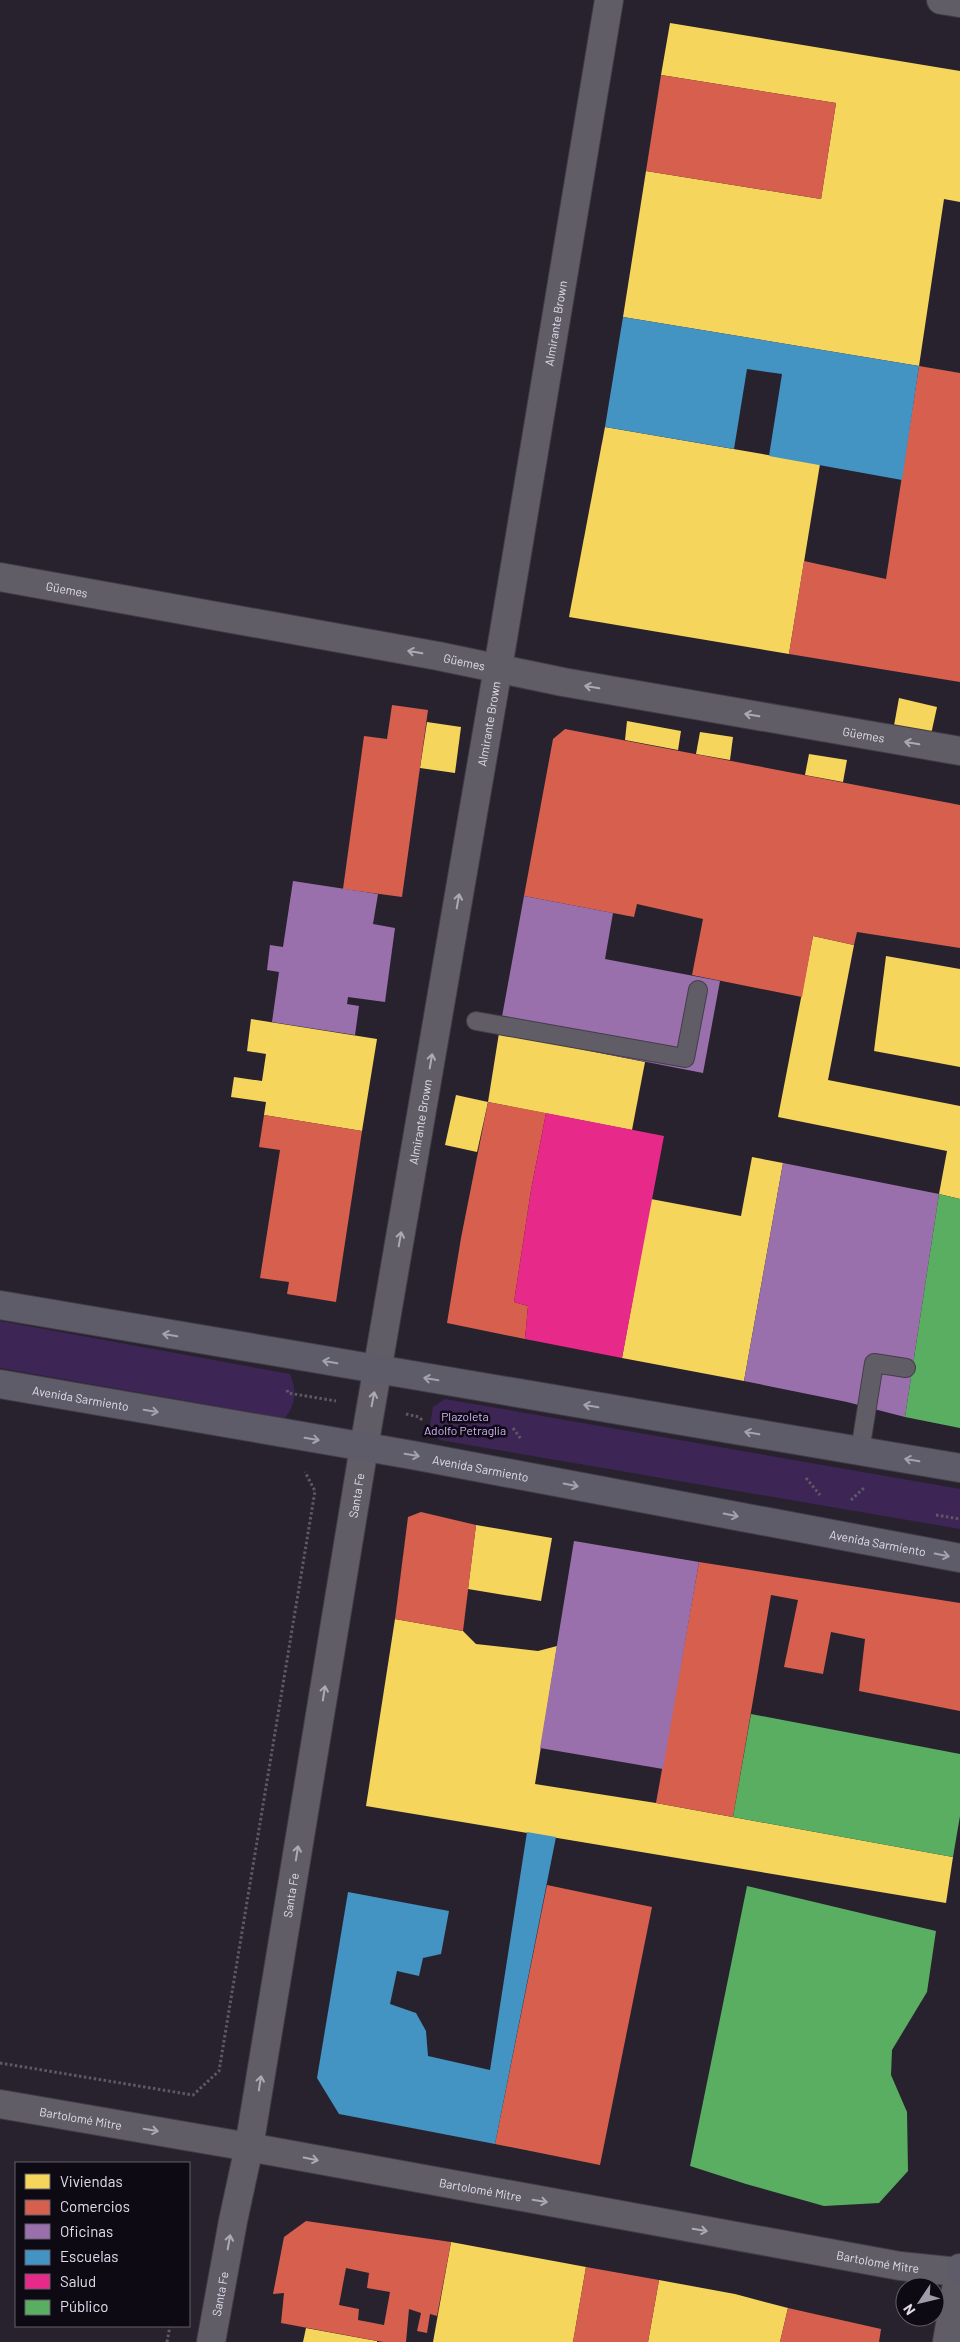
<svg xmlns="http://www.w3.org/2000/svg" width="960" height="2342" font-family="Barlow,sans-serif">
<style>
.green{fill:#3d2655}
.homes{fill:#f6d55c}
.shops{fill:#d6604d;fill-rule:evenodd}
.offices{fill:#9970ab}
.schools{fill:#4393c3}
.health{fill:#e7298a}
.public{fill:#5aae61}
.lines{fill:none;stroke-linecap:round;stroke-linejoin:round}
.lane-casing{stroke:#433d49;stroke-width:20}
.street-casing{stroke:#433d49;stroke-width:30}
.primary-casing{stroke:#433d49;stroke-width:30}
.path{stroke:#5e5963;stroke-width:3;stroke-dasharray:2.5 2.5;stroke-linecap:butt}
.lane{stroke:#615d67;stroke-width:18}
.street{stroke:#615d67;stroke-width:28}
.primary{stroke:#5f5c69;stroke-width:28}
.oneway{stroke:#aea9b6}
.oneway2{stroke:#a6a2b0}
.labels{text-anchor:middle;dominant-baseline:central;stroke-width:5;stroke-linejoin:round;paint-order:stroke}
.street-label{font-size:12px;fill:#e1dbeb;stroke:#0e0a14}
.park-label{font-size:12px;fill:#d4b5fb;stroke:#0e0a14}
</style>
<rect width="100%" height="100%" fill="#28222f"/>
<!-- green -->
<g class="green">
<path d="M 0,1321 L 290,1374 C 297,1390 296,1404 285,1418 L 0,1368 Z"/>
<path d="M 445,1399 L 960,1489 L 960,1529 L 440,1440 L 429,1431 L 433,1407 Z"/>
</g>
<!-- homes -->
<g class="homes">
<path d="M 670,23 L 960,71 L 960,202 L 944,199 L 919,366 L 623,317 L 646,171 L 821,199 L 836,103 L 661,75 Z"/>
<path d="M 605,427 L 820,464 L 789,654 L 569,617 Z"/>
<path d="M 899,698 L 937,707 L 930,739 L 893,731 Z"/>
<path d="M 627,721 L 681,731 L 678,750 L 625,740 Z"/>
<path d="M 427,722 L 461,727 L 455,773 L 420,768 Z"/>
<path d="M 700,732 L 733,737 L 730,760 L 696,754 Z"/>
<path d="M 809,754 L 847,760 L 843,782 L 805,775 Z"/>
<path d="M 813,936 L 854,945 L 828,1080 L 960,1106 L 960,1199 L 939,1194 L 947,1151 L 778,1117 Z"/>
<path d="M 886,956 L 960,969 L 960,1067 L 874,1051 Z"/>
<path d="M 251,1019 L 377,1039 L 362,1131 L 264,1115 L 266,1102 L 231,1097 L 234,1077 L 262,1081 L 266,1054 L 247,1051 Z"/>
<path d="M 499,1033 L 645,1062 L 632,1130 L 488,1102 Z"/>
<path d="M 456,1095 L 488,1102 L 477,1152 L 445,1145 Z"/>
<path d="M 752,1157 L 783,1163 L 744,1381 L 622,1358 L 651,1199 L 741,1216 Z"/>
<path d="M 476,1525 L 552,1538 L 541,1601 L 468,1589 Z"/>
<path d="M 395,1619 L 463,1631 L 476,1644 L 538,1651 L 557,1646 L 535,1784 L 656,1803 L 953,1857 L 946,1903 L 366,1806 Z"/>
<path d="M 451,2242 L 586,2267 L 573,2342 L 433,2342 Z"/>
<path d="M 659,2280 L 735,2294 L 788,2308 L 780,2342 L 648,2342 Z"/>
<path d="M 306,2328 L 377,2341 L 377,2342 L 303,2342 Z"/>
</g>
<!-- shops -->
<g class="shops">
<path d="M 661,75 L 836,103 L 821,199 L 646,171 Z"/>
<path d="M 919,366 L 960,373 L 960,682 L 789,654 L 804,561 L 886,579 Z"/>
<path d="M 392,705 L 428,710 L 402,897 L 343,889 L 364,736 L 387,739 Z"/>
<path d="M 565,729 L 960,805 L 960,948 L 857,932 L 854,945 L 813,936 L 802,997 L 692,975 L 703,919 L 637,904 L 634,917 L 524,896 L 553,739 Z"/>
<path d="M 488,1102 L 546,1113 L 531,1190 L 514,1302 L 528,1306 L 525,1339 L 447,1323 L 461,1238 Z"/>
<path d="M 264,1115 L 362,1131 L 336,1302 L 287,1294 L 289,1282 L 260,1278 L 280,1150 L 259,1147 Z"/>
<path d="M 421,1512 L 476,1525 L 463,1631 L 395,1619 L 408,1517 Z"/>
<path d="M 699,1562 L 960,1603 L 960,1711 L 859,1691 L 865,1639 L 831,1632 L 823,1674 L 784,1667 L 798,1600 L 771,1595 L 733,1817 L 656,1803 Z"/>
<path d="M 547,1885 L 652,1907 L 600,2165 L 495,2144 Z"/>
<path d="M 306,2221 L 451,2242 L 437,2316 L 430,2314 L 427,2333 L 417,2331 L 421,2313 L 409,2309 L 406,2342 L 383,2342 L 281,2323 L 284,2293 L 273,2294 L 284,2237 ZM 346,2268 L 369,2273 L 367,2288 L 390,2292 L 384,2325 L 358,2320 L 359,2309 L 339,2305 Z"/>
<path d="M 586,2267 L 659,2280 L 648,2342 L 573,2342 Z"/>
<path d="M 788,2308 L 881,2329 L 879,2342 L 780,2342 Z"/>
</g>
<!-- offices -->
<g class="offices">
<path d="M 293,881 L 378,894 L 373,924 L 395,928 L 385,1002 L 348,997 L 347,1004 L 359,1006 L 355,1035 L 272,1022 L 279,972 L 267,970 L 270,945 L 283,947 Z"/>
<path d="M 524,896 L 613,913 L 605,959 L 720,981 L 703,1073 L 499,1033 Z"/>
<path d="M 783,1163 L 939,1194 L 905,1417 L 847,1402 L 744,1381 Z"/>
<path d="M 574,1541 L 699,1562 L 663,1769 L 540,1748 Z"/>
</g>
<!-- schools -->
<g class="schools">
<path d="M 623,317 L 919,366 L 902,480 L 769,456 L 782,374 L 747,369 L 734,449 L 605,427 Z"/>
<path d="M 527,1832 L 556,1837 L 495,2144 L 339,2114 L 317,2078 L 348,1892 L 449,1911 L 441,1954 L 423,1958 L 419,1976 L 397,1971 L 390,2004 L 416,2013 L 426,2031 L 428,2056 L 490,2070 Z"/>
</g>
<!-- health -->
<path class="health" d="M 546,1113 L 664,1136 L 622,1358 L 525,1339 L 528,1306 L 514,1302 L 531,1190 Z"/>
<!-- public -->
<g class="public">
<path d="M 939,1194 L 960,1199 L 960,1428 L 905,1417 Z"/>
<path d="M 751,1714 L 960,1754 L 960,1816 L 953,1857 L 733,1817 Z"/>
<path d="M 747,1886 L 936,1931 L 927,1992 L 892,2050 L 891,2075 L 907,2112 L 908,2171 L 879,2203 L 824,2206 L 746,2184 L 690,2166 Z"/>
</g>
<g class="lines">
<defs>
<g id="lane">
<path d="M 476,1021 L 685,1058 L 698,990"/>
<path d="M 860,1451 L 874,1363 L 906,1368"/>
</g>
<g id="street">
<path d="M 941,0 L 960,3"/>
<path id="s1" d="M 0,577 L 438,656 L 563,682 L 960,751"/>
<path id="s2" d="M 0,2104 L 249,2147 L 900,2266 L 959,2272 L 947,2342"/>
<path id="s3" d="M 211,2342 L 233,2221 L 249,2147 L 364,1447 L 498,668 L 609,0"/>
</g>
<g id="primary">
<path d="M 0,1305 L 960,1468"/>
<path id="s4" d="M 0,1384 L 412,1455 L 960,1558"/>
<path d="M 960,2268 L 960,2272"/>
</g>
</defs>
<!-- lane casing -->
<use href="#lane" class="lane-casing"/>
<!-- street casing -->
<use href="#street" class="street-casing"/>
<!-- primary casing -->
<use href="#primary" class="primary-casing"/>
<!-- path -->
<g class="path">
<path d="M 287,1390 L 288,1393 L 336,1401"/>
<path d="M 406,1414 L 419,1417 L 423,1421"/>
<path d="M 513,1428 L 521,1439"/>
<path d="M 806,1478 L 820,1495"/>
<path d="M 851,1500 L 865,1487"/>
<path d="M 936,1515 L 960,1519"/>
<path d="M 0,2063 L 193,2095 L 219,2071 L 315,1491 L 305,1472"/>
<path d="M 167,2342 L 170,2326"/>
</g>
<!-- lane -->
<use href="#lane" class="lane"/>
<!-- street -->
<use href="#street" class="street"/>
<!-- primary -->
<use href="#primary" class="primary"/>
</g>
<!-- one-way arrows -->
<defs><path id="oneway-shaft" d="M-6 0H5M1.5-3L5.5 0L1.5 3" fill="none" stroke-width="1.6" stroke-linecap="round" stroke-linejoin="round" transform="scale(1.25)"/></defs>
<g class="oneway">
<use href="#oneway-shaft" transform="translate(415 652) rotate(-170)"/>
<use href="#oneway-shaft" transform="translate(592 687) rotate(-170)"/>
<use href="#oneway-shaft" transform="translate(752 715) rotate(-170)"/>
<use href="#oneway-shaft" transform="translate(912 743) rotate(-170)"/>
<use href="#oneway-shaft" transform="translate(458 901) rotate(-80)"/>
<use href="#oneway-shaft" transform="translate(431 1061) rotate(-80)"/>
<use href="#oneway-shaft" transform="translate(400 1239) rotate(-80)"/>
<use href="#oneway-shaft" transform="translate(373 1399) rotate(-79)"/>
<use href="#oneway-shaft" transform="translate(324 1693) rotate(-81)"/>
<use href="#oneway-shaft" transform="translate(297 1853) rotate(-81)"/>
<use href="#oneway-shaft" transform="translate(260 2083) rotate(-81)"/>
<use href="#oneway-shaft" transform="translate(151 2130) rotate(10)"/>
<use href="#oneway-shaft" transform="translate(311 2159) rotate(11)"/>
<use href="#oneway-shaft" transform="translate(540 2201) rotate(10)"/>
<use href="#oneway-shaft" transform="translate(700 2230) rotate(10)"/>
<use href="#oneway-shaft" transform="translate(229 2242) rotate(-80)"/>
</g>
<g class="oneway2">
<use href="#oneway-shaft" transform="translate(170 1335) rotate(-170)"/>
<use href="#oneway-shaft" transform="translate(330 1362) rotate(-170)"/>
<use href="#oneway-shaft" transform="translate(431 1379) rotate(-171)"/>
<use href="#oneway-shaft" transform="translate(591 1406) rotate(-170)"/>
<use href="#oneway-shaft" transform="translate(151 1411) rotate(10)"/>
<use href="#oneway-shaft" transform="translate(752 1433) rotate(-170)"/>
<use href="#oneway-shaft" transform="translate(312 1439) rotate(9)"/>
<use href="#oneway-shaft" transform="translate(412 1455) rotate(10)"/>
<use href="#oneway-shaft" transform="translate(912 1460) rotate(-170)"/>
<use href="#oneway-shaft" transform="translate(571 1485) rotate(11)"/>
<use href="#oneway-shaft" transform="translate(731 1515) rotate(11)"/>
<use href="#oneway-shaft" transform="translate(942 1555) rotate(11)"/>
</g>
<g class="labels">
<!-- street labels -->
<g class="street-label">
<text stroke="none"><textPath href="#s3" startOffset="2048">Almirante Brown</textPath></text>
<text stroke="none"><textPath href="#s1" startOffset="68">Güemes</textPath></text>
<text stroke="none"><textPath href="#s1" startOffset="472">Güemes</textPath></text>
<text stroke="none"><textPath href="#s3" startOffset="1642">Almirante Brown</textPath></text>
<text stroke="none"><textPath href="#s1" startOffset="878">Güemes</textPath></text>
<text stroke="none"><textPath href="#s3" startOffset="1238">Almirante Brown</textPath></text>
<text stroke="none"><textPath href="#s4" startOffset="82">Avenida Sarmiento</textPath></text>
<text stroke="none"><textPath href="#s4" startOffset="488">Avenida Sarmiento</textPath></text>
<text stroke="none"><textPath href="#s3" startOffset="859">Santa Fe</textPath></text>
<text stroke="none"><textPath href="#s4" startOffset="892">Avenida Sarmiento</textPath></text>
<text stroke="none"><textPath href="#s3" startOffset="454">Santa Fe</textPath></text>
<text stroke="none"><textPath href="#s2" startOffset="82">Bartolomé Mitre</textPath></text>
<text stroke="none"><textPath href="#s2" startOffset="488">Bartolomé Mitre</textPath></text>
<text stroke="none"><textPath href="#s2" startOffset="892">Bartolomé Mitre</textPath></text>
<text stroke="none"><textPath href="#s3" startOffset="49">Santa Fe</textPath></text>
</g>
<!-- park labels -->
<g class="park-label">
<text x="465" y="1416">Plazoleta<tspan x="465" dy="14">Adolfo Petraglia</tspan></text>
</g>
</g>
<!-- legend -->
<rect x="15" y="2162" width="175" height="165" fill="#0e0a14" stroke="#625e6a"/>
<rect x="25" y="2174" width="25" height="15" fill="#f6d55c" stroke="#625e6a"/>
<text x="60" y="2187" font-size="15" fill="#e1dbeb">Viviendas</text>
<rect x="25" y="2200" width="25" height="15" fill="#d6604d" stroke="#625e6a"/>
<text x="60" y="2212" font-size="15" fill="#e1dbeb">Comercios</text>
<rect x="25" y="2224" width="25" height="15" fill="#9970ab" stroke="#625e6a"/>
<text x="60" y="2237" font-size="15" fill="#e1dbeb">Oficinas</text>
<rect x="25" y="2250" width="25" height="15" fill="#4393c3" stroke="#625e6a"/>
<text x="60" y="2262" font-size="15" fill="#e1dbeb">Escuelas</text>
<rect x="25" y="2274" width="25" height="15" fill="#e7298a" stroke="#625e6a"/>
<text x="60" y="2287" font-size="15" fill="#e1dbeb">Salud</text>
<rect x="25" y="2300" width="25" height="15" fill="#5aae61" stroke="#625e6a"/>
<text x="60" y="2312" font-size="15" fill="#e1dbeb">Público</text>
<!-- north arrow -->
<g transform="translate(920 2302) rotate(235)"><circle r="24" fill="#0e0a14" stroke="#625e6a"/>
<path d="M0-4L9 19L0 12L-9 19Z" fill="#a09aa9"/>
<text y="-8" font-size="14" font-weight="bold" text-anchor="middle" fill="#e1dbeb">N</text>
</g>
</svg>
